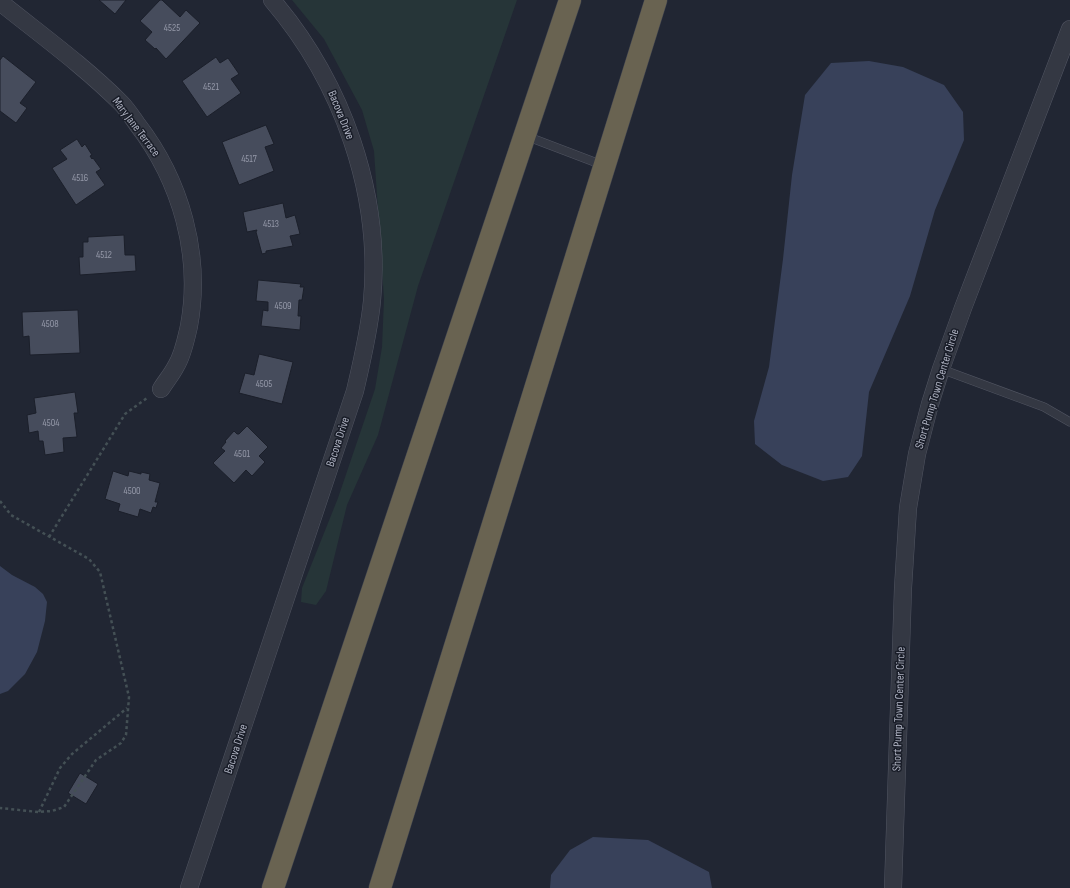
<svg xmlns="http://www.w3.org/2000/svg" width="1070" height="888" font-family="'Sofia Sans Condensed',sans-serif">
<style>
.green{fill:#263538}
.water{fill:#38415a}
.building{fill:#464c5c;stroke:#1b1f2a}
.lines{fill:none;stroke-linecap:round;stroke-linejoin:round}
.service-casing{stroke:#515562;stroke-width:9}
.minor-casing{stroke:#515562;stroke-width:18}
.motorway-casing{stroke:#3e424e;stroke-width:23}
.path{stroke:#445055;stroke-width:2.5;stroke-dasharray:3 3;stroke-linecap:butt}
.service{stroke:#343843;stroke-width:8}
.minor{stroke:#343843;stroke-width:17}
.motorway{stroke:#696351;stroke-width:22}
.labels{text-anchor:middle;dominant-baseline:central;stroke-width:3;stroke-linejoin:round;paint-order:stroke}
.number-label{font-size:10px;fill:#9498a8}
.street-label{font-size:12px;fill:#aeb2c1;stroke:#191d28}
</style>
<rect width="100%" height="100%" fill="#212633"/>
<!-- green -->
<path class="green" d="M 292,0 L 517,0 L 418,286 L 378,435 L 347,505 L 326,591 L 316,605 L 301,602 L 302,588 L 338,498 L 375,389 L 382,347 L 384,299 L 374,151 L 362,110 L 324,39 Z"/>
<!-- water -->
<g class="water">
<path d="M 869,61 L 903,67 L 944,85 L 963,112 L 964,140 L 935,210 L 910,296 L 869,392 L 862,456 L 848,477 L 823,481 L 782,465 L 755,444 L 754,421 L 769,367 L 783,259 L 792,175 L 805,95 L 831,63 Z"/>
<path d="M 0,566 L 12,575 L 35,587 L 43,594 L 47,602 L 45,621 L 37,652 L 25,674 L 8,691 L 0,694 Z"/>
<path d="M 593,837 L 648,840 L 709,872 L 712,888 L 550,888 L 551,875 L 570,850 Z"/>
</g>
<!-- building -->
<g class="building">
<path d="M 99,0 L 126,0 L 115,14 Z"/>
<path d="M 160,0 L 162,0 L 180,17 L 186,10 L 200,23 L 166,59 L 156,48 L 155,49 L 145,40 L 152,32 L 140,21 Z"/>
<path d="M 3,56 L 36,82 L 20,103 L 27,108 L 16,123 L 0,111 L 0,60 Z"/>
<path d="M 216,57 L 220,63 L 228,58 L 239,74 L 231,79 L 241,93 L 207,117 L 182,81 Z"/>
<path d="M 266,125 L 274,144 L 265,147 L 274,171 L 239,185 L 222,142 Z"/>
<path d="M 77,139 L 82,147 L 85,144 L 92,155 L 90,156 L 92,159 L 93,158 L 101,169 L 96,172 L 105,185 L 76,205 L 52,168 L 67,159 L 60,150 Z"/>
<path d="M 283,203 L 286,218 L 295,215 L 300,234 L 290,236 L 293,246 L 266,251 L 266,253 L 262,254 L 256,232 L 257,230 L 247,232 L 243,212 Z"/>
<path d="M 124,235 L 125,255 L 135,255 L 136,271 L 80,275 L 79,257 L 83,257 L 83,242 L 88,242 L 88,237 Z"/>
<path d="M 258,280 L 301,284 L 300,287 L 304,287 L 302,300 L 299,300 L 298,316 L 301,316 L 300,330 L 261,326 L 263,310 L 268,311 L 268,302 L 256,301 Z"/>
<path d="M 78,310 L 80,353 L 30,355 L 29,336 L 23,337 L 22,312 Z"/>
<path d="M 259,354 L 293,362 L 282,404 L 239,393 L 245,373 L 254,375 Z"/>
<path d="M 75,392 L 78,413 L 74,413 L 77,437 L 63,438 L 64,452 L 45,455 L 43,441 L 39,441 L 38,431 L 29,433 L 27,415 L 36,413 L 34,398 Z"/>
<path d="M 247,426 L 268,447 L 259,456 L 265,462 L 252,476 L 246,470 L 234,483 L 213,463 L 225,451 L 221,448 L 226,442 L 225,441 L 234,431 L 237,434 L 239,434 Z"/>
<path d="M 113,471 L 128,476 L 129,471 L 141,474 L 141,472 L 150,474 L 149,480 L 160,483 L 155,502 L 158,502 L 156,508 L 153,507 L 151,513 L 140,509 L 138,517 L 118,511 L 120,504 L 105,499 Z"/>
<path d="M 80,773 L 98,784 L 86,804 L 68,793 Z"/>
</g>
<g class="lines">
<defs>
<g id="service">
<path d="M 526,136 L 605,166"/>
<path d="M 941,369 L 1044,407 L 1070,422"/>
</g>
<g id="minor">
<path d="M 0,2 C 41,35 84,66 121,103 C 127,109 132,117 137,124 C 181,181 202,255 189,326 C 186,339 183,355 176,366 C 172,374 166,381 161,389"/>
<path d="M 189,888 L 355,391 C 362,361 369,332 372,301 C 382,193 342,82 272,0"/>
<path d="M 893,888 L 903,588 L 908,508 L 917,454 L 930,404 L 941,369 L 963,308 L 1070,29"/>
</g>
<g id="motorway">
<path d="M 273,888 L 570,0"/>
<path d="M 380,888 L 656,0"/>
</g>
</defs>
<!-- service casing -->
<use href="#service" class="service-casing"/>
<!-- minor casing -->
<use href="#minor" class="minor-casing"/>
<!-- motorway casing -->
<use href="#motorway" class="motorway-casing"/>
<!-- path -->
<g class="path">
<path d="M 0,501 L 11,515 L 89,559 L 100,572 L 129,697 L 126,735 L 121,743 L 96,760 L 64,807 L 52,811 L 38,812 L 0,808"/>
<path d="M 49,537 L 125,414 L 147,398"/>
<path d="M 39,812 L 60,768 L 72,754 L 127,708"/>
</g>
<!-- service -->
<use href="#service" class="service"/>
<!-- minor -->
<use href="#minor" class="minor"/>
<!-- motorway -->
<use href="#motorway" class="motorway"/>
</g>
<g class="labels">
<!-- number labels -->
<g class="number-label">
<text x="172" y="28">4525</text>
<text x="211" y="87">4521</text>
<text x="249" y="159">4517</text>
<text x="80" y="178">4516</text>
<text x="271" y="224">4513</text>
<text x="104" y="255">4512</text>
<text x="283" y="306">4509</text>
<text x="50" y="324">4508</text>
<text x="264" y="384">4505</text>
<text x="51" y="423">4504</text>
<text x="242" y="454">4501</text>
<text x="132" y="491">4500</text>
</g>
<!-- street labels -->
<g class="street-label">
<text transform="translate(341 115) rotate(68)">Bacova Drive</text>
<text transform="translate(136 127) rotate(53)">Mary Jane Terrace</text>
<text transform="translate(937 389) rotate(-73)">Short Pump Town Center Circle</text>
<text transform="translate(338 442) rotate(-72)">Bacova Drive</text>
<text transform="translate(899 709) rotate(-88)">Short Pump Town Center Circle</text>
<text transform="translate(236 749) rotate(-72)">Bacova Drive</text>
</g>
</g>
</svg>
